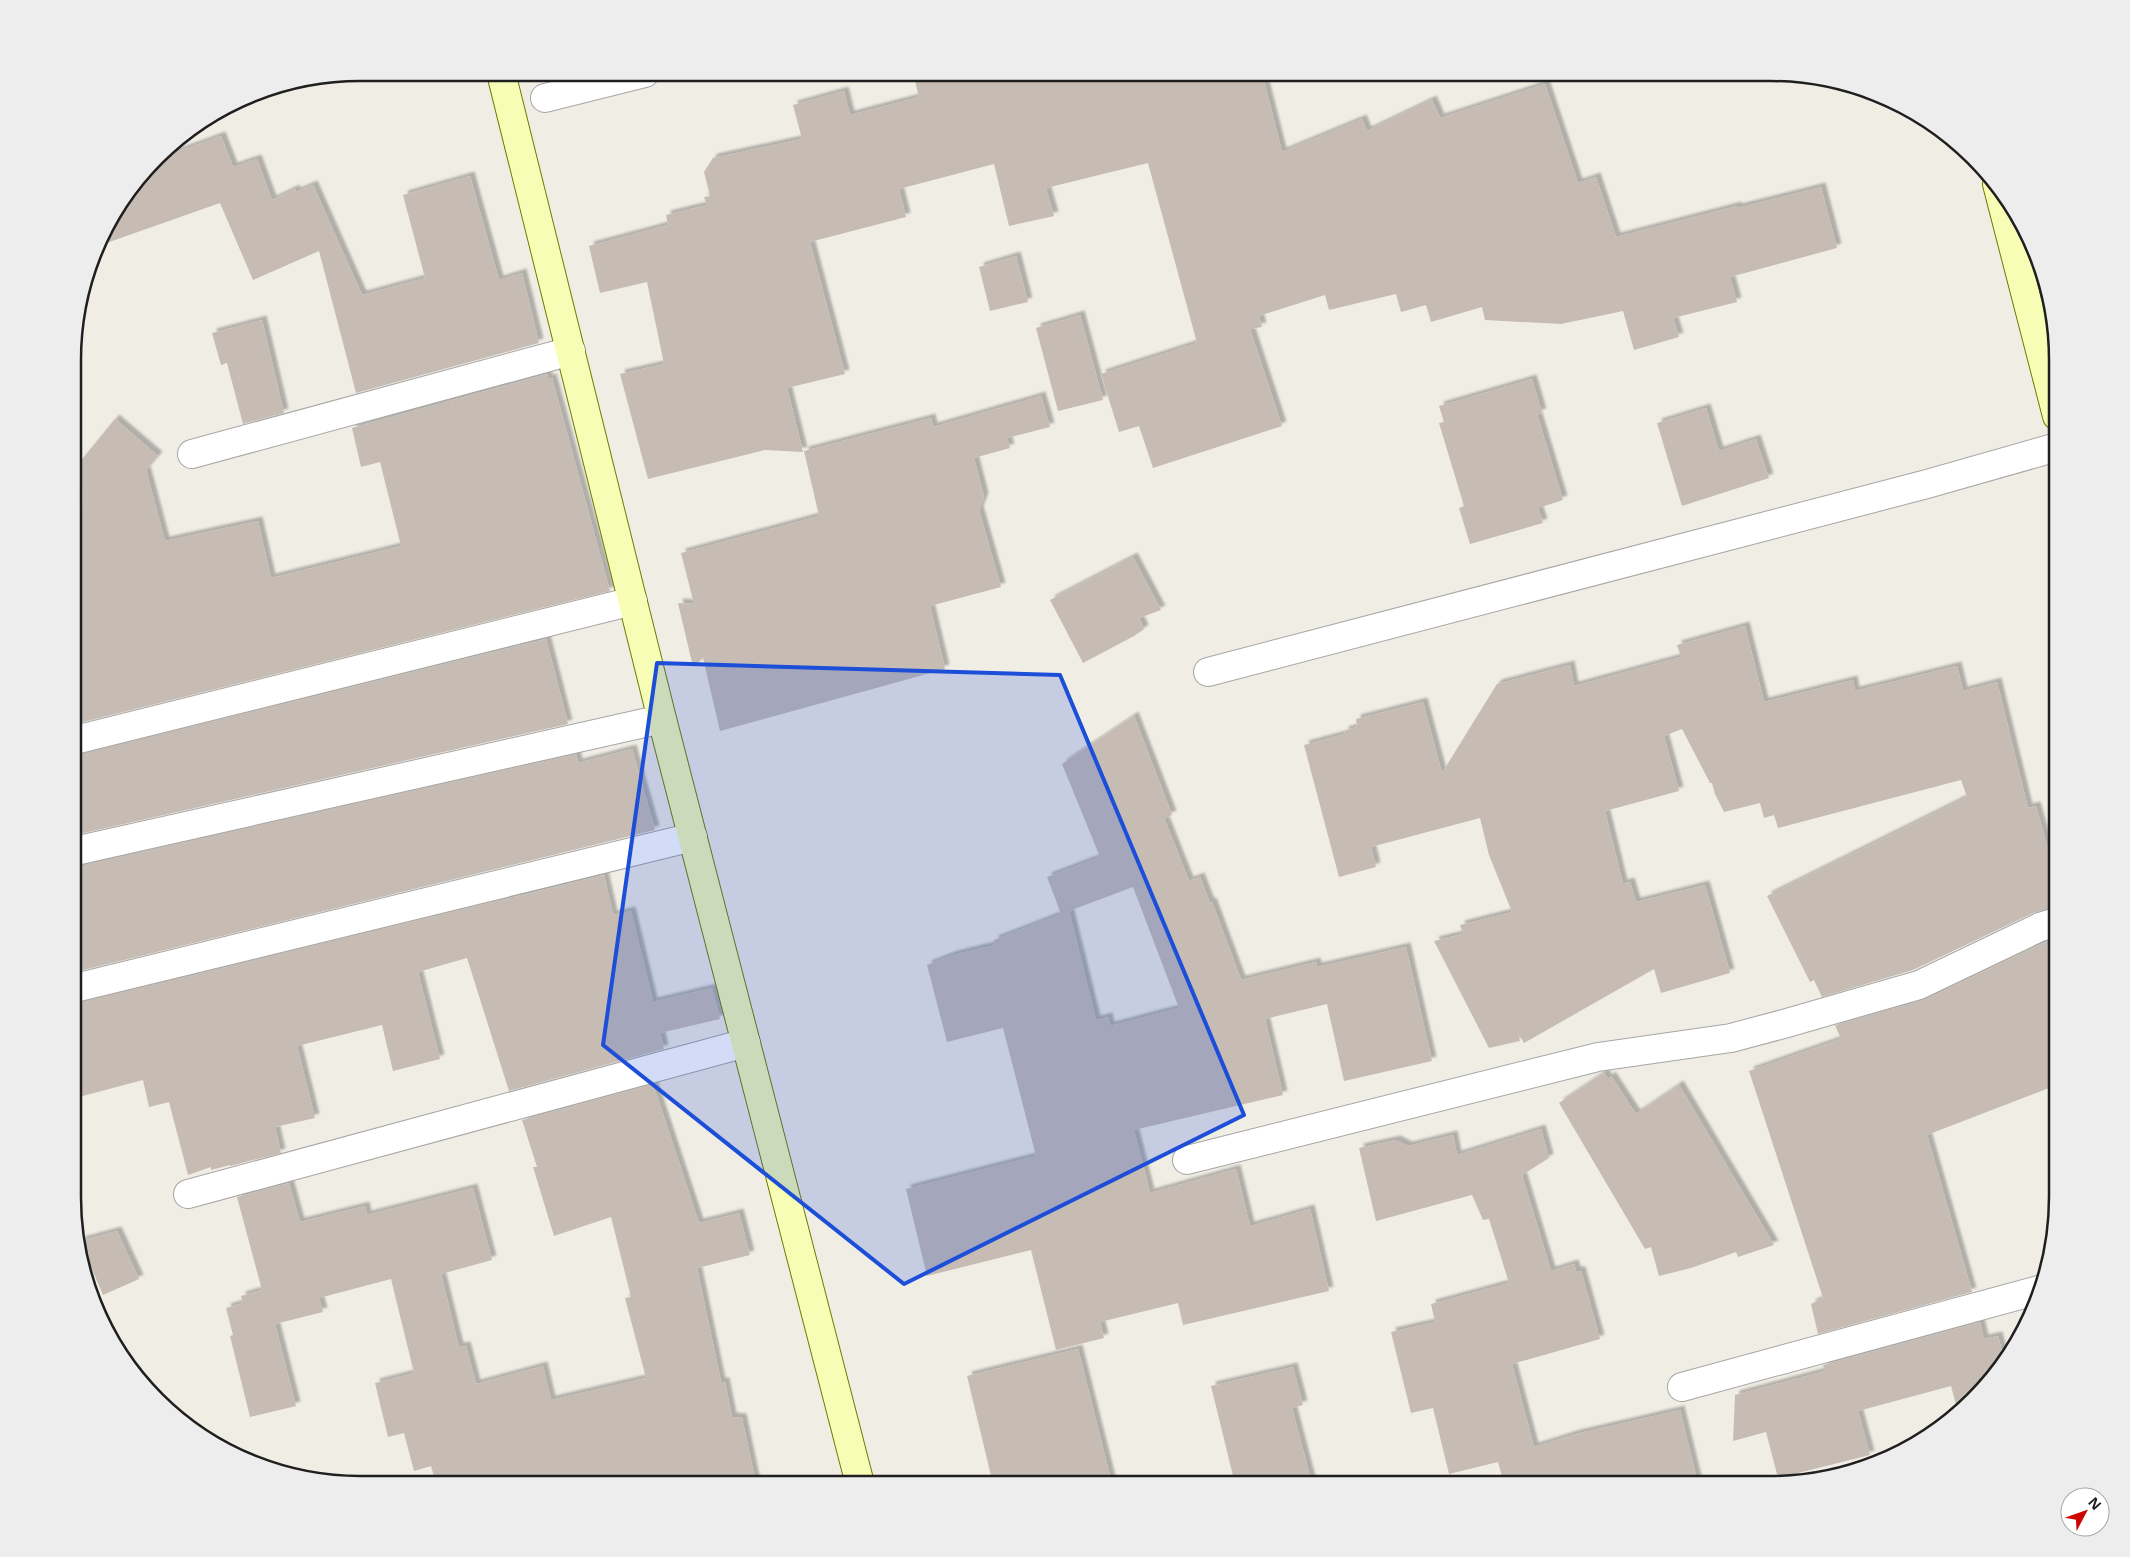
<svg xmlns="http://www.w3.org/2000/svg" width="2130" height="1557" font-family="'Noto Sans',sans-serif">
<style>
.building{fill:#c6bcb4;filter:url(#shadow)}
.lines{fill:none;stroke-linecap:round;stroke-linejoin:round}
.street-casing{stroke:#a6a6a6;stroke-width:30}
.secondary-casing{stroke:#6b7c00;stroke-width:30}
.street{stroke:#fff;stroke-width:28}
.secondary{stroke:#f8fdb6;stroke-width:28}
.marked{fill:#1d4ed8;fill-opacity:0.2;stroke:#1d4ed8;stroke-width:4;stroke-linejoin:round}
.rim{fill:none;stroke:#1f1f1f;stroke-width:2.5}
</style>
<defs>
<filter id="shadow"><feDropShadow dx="4.5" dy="-4.5" stdDeviation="1" flood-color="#0004"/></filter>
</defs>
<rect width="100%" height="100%" fill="#f0ede5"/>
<!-- building -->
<g class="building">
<path d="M 913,73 L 1262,73 L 1282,152 L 1362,119 L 1367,131 L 1432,100 L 1440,118 L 1545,84 L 1578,183 L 1596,177 L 1616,237 L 1737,206 L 1737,208 L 1821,187 L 1837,248 L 1730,277 L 1737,302 L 1673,318 L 1679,337 L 1634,350 L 1623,311 L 1561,324 L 1485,320 L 1482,307 L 1431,322 L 1426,305 L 1401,312 L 1396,294 L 1329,310 L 1325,295 L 1259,316 L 1262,327 L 1250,329 L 1282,426 L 1153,468 L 1139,426 L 1119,432 L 1101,374 L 1197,343 L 1148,163 L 1046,188 L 1054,216 L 1009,226 L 994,164 L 899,189 L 906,217 L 810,242 L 845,374 L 787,388 L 803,452 L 765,450 L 648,479 L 620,374 L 664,364 L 647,282 L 600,293 L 589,246 L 668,225 L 666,215 L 707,205 L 704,197 L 710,196 L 704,172 L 713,158 L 802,139 L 793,105 L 844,91 L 850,115 L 919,97 Z"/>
<path d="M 221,136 L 233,167 L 257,159 L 272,200 L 295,189 L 296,192 L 313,185 L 362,295 L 425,278 L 403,195 L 470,176 L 499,280 L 522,273 L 539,343 L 356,393 L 319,251 L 253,280 L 220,203 L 98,246 L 102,233 L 160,158 Z"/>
<path d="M 1016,256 L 1028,302 L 990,311 L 979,267 Z"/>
<path d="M 1080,315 L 1103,400 L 1058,411 L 1036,328 Z"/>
<path d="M 262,320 L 284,413 L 243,424 L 227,363 L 221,365 L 212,333 Z"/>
<path d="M 547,374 L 548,379 L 552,378 L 610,591 L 75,724 L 75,468 L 115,419 L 158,456 L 146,470 L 165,541 L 258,521 L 271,578 L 401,546 L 380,462 L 361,467 L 352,428 Z"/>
<path d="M 1532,379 L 1542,413 L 1537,414 L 1563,500 L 1538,508 L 1543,523 L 1470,544 L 1459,508 L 1464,506 L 1439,423 L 1444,422 L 1439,406 Z"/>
<path d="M 1041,396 L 1050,427 L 1007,438 L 1010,448 L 974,458 L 984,497 L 979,510 L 1001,587 L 930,606 L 945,669 L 720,731 L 703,658 L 693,667 L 678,603 L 694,604 L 681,553 L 819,516 L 804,451 L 931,418 L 933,427 Z"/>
<path d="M 1706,408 L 1719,451 L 1756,439 L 1769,478 L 1682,506 L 1657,423 Z"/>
<path d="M 1133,557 L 1161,610 L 1139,618 L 1144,629 L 1134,636 L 1083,663 L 1050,600 Z"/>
<path d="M 1745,626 L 1764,702 L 1853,680 L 1855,691 L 1957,666 L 1963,691 L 1997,682 L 2028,808 L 2036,806 L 2057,882 L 2057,907 L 2033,913 L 1913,970 L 1822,997 L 1814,980 L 1810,982 L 1767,896 L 1967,797 L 1961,780 L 1778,828 L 1774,815 L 1764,818 L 1760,803 L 1724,812 L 1715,794 L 1712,783 L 1710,783 L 1682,729 L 1664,736 L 1679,791 L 1605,811 L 1623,884 L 1630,882 L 1636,902 L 1705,885 L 1730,973 L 1661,993 L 1654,969 L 1524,1043 L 1518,1033 L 1520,1041 L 1489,1048 L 1434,941 L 1463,934 L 1460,925 L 1512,912 L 1489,855 L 1480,818 L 1371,847 L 1376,867 L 1339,877 L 1304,745 L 1345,734 L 1344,731 L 1357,727 L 1356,719 L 1423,702 L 1442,773 L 1497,684 L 1570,665 L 1574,686 L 1681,657 L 1677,645 Z"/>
<path d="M 546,639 L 568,724 L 75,835 L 75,755 Z"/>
<path d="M 1134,716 L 1172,815 L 1164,818 L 1189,881 L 1200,877 L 1210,903 L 1212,902 L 1241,980 L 1316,962 L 1317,967 L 1406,947 L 1432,1061 L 1344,1081 L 1327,1004 L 1265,1019 L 1283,1095 L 1134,1130 L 1150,1193 L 1236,1169 L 1250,1226 L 1310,1209 L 1329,1291 L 1183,1325 L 1178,1303 L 1100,1322 L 1104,1338 L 1056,1350 L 1031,1250 L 927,1276 L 906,1189 L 1036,1156 L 1003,1028 L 947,1042 L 927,965 L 953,955 L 995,945 L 994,940 L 1069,911 L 1096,1020 L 1108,1017 L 1110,1026 L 1179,1008 L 1133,887 L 1061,914 L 1047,877 L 1100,857 L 1062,764 Z"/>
<path d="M 632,749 L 655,830 L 75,972 L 75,866 L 576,754 L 578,763 Z"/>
<path d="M 604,875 L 613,915 L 631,911 L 653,1002 L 712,988 L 720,1019 L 660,1033 L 664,1049 L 509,1091 L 467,958 L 418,972 L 440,1059 L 393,1071 L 382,1025 L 297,1046 L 315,1118 L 275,1127 L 281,1153 L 230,1166 L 230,1165 L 211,1170 L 211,1167 L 188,1175 L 169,1102 L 149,1107 L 143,1080 L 75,1098 L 75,1003 Z"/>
<path d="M 2057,938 L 2057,1085 L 1927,1135 L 1972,1292 L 1818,1334 L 1811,1304 L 1823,1298 L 1749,1071 L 1841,1039 L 1835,1025 L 1926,999 L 2046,942 Z"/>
<path d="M 1604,1073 L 1608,1079 L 1611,1076 L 1636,1114 L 1679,1085 L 1774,1245 L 1738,1257 L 1736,1252 L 1691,1268 L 1659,1276 L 1651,1247 L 1645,1249 L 1559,1103 Z"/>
<path d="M 653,1084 L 699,1223 L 739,1213 L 750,1255 L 697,1268 L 721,1382 L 725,1382 L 732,1417 L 742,1418 L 756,1484 L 436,1484 L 431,1466 L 414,1471 L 404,1433 L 388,1437 L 375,1383 L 414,1373 L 391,1279 L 319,1298 L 323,1312 L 275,1324 L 296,1406 L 250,1417 L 230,1336 L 233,1335 L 226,1308 L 243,1303 L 241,1296 L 262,1290 L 237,1197 L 289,1183 L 300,1222 L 365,1206 L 367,1215 L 473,1188 L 492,1260 L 441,1274 L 459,1347 L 466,1346 L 476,1384 L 543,1366 L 551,1400 L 646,1378 L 625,1298 L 631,1297 L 611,1217 L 554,1236 L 533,1167 L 537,1167 L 522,1120 Z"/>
<path d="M 1541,1129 L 1549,1158 L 1522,1175 L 1551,1271 L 1574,1264 L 1576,1271 L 1581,1271 L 1600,1339 L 1512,1364 L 1534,1447 L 1576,1434 L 1680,1410 L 1698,1484 L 1504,1484 L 1498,1462 L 1449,1474 L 1433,1408 L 1411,1413 L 1391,1332 L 1435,1322 L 1431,1304 L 1509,1283 L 1489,1219 L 1483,1220 L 1472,1195 L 1376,1221 L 1359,1148 L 1396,1140 L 1408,1146 L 1453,1135 L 1457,1155 Z"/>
<path d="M 117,1231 L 139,1279 L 103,1295 L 80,1241 Z"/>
<path d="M 1980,1322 L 1984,1339 L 1998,1336 L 2004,1360 L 1998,1372 L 1958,1412 L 1951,1386 L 1858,1411 L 1870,1455 L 1778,1478 L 1766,1432 L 1733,1441 L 1735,1395 L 1825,1371 L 1823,1365 Z"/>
<path d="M 1078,1349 L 1112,1484 L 993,1484 L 967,1376 Z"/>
<path d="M 1293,1367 L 1303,1405 L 1292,1408 L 1312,1484 L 1235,1484 L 1211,1386 Z"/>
</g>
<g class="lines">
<defs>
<g id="street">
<path d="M 545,98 L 645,73"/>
<path d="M 192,454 L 571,351"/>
<path d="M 1208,672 L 1927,484 L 2057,447"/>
<path d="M 75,740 L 633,601"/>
<path d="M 75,851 L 662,719"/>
<path d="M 75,988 L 693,837"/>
<path d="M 1187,1160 L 1598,1057 L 1731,1038 L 1787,1023 L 1919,985 L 2040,927 L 2057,922"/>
<path d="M 188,1194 L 746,1043"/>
<path d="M 1682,1387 L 2042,1289"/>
</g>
<g id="secondary">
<path d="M 501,73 L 662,719 L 860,1484"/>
<path d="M 1997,184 L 2057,416"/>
</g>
</defs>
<!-- street casing -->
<use href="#street" class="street-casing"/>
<!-- secondary casing -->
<use href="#secondary" class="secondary-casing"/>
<!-- street -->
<use href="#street" class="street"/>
<!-- secondary -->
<use href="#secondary" class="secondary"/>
</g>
<!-- marked area -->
<path class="marked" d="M 657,663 L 1060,675 L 1244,1115 L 904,1284 L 603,1045 Z"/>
<!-- crop -->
<path d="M0 0H2130V1557H0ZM360 81H1770A279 279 0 0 1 2049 360V1197A279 279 0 0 1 1770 1476H360A279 279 0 0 1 81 1197V360A279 279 0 0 1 360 81Z" fill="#ededed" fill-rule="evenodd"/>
<path class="rim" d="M360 81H1770A279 279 0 0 1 2049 360V1197A279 279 0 0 1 1770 1476H360A279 279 0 0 1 81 1197V360A279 279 0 0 1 360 81Z"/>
<!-- north arrow -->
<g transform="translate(2085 1512) rotate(49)"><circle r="24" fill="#ffffff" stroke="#a5a5a5"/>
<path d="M0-4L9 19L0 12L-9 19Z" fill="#ce0600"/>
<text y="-8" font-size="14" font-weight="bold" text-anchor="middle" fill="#1f1f1f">N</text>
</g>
</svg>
